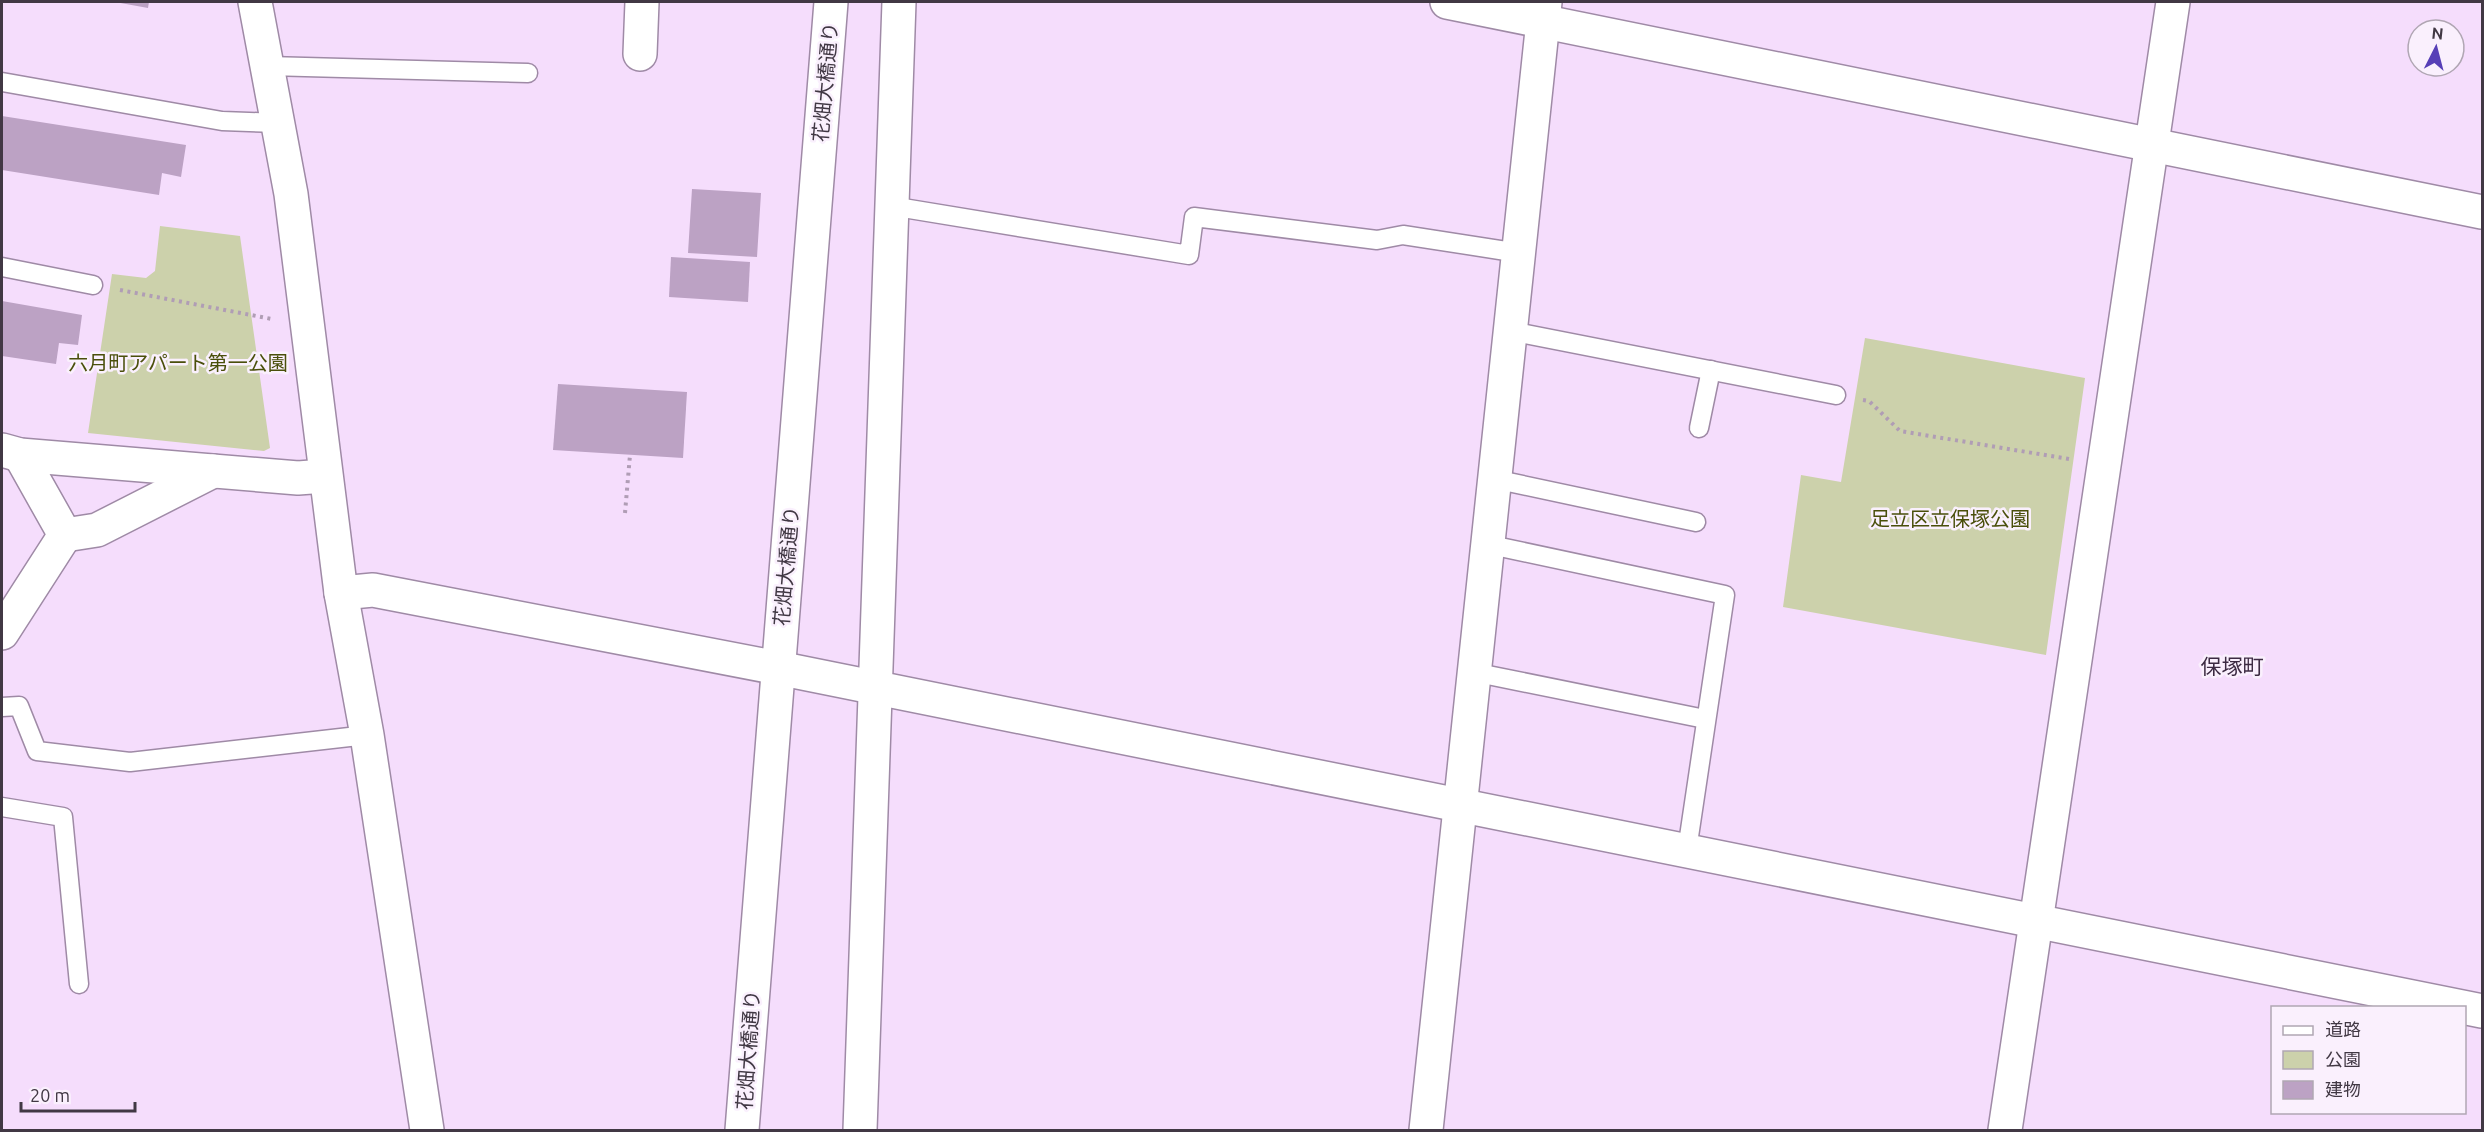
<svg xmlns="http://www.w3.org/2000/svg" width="2484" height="1132" font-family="Ubuntu,'Noto Sans JP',sans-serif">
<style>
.green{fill:#ccd1ab}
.building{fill:#bca2c4}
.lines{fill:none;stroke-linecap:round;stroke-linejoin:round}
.lane-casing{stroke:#9f8aa6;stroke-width:21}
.street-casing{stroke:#9f8aa6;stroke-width:36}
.secondary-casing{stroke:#9f8aa6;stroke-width:36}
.path{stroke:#b09db5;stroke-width:4;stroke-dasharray:3 4.5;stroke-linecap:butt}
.lane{stroke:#fff;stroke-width:18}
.street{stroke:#fff;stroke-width:33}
.secondary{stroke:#fff;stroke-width:33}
.labels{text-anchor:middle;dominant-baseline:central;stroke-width:5;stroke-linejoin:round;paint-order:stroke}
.street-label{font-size:20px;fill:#413844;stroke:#faf0fd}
.park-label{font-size:20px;fill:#4a4f0b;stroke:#faf0fd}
.neighbourhood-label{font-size:21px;fill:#3c2a42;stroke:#faf0fd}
</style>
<rect width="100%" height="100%" fill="#f5ddfc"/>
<!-- green -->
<g class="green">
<path d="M 160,226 L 240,236 L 270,448 L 264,451 L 88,433 L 112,274 L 146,278 L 155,271 Z"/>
<path d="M 1865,338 L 2085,378 L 2046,655 L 1783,607 L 1801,475 L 1841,482 Z"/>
</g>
<!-- building -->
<g class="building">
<path d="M 115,2 L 149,2 L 148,8 Z"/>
<path d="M 2,116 L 186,145 L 181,177 L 162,173 L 159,195 L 2,170 Z"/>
<path d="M 692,189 L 761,193 L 757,257 L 688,253 Z"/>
<path d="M 671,257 L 750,262 L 748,302 L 669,297 Z"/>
<path d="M 2,301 L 82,315 L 78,345 L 59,343 L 56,364 L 2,356 Z"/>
<path d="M 558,384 L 687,392 L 683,458 L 553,450 Z"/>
</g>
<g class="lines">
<defs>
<g id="lane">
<path d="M 268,66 L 528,73"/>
<path d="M 2,82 L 222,121 L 279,123"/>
<path d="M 891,206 L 1189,255 L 1194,217 L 1377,240 L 1403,235 L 1519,253"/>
<path d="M 2,267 L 93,285"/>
<path d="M 1510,331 L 1836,395"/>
<path d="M 1699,428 L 1711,370"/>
<path d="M 1494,479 L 1696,522"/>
<path d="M 1486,544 L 1725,595 L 1687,850"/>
<path d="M 1473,672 L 1705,719"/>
<path d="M 2,707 L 19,706 L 37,751 L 130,762 L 367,735"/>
<path d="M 2,807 L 63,817 L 79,984"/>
</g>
<g id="street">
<path d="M 1447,2 L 2482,212"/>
<path d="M 640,54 L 642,2"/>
<path d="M 2,450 L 20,455 L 298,478 L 325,476"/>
<path d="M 65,535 L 97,530 L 213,471"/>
<path d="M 341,593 L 373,590 L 778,668 L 2482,1011"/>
<path d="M 2,633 L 65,535 L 20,455"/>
<path d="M 860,1130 L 899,2"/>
<path d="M 1426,1130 L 1545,2"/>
<path d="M 2005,1130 L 2173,2"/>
</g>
<g id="secondary">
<path d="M 255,2 L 291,194 L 341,593 L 367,735 L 427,1130"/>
<path d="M 742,1130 L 831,2"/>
</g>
</defs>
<!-- lane casing -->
<use href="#lane" class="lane-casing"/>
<!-- street casing -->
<use href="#street" class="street-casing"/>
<!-- secondary casing -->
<use href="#secondary" class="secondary-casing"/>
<!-- path -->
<g class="path">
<path d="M 120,290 L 272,319"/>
<path d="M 1863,400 L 1869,401 L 1900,431 L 2069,459"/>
<path d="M 625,513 L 630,455"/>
</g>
<!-- lane -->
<use href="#lane" class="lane"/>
<!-- street -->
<use href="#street" class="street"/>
<!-- secondary -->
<use href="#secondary" class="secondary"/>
</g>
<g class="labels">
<!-- street labels -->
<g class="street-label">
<text transform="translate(825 82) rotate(-85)">花畑大橋通り</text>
<text transform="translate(786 566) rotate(-85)">花畑大橋通り</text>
<text transform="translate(748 1050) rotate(-86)">花畑大橋通り</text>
</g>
<!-- park labels -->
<g class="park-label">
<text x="178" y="362">六月町アパート第一公園</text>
<text x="1950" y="518">足立区立保塚公園</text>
</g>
<!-- neighbourhood labels -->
<g class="neighbourhood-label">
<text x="2232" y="666">保塚町</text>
</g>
</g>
<!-- border -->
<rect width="2484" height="1132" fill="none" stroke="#413844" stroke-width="6"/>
<!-- legend -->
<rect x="2271" y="1006" width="195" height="108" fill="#faf0fd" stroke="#b0a6b3" stroke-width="1.5"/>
<rect x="2283" y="1026" width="30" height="9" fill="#ffffff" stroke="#b0a6b3" stroke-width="1.5"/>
<text x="2325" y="1036" font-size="18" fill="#413844">道路</text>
<rect x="2283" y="1051" width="30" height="18" fill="#ccd1ab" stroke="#b0a6b3" stroke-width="1.5"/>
<text x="2325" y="1066" font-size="18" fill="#413844">公園</text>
<rect x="2283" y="1081" width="30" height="18" fill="#bca2c4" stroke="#b0a6b3" stroke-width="1.5"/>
<text x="2325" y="1096" font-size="18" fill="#413844">建物</text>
<!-- north arrow -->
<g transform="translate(2436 48) rotate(6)"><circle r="28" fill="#faf0fd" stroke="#b0a6b3" stroke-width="1.5"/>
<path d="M0-4.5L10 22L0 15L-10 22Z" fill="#573fb7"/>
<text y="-9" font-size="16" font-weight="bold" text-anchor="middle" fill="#413844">N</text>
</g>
<!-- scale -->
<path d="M21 1102v9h114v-9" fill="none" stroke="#413844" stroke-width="3"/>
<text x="30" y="1102" font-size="18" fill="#413844" stroke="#faf0fd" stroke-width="4.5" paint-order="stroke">20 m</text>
</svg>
